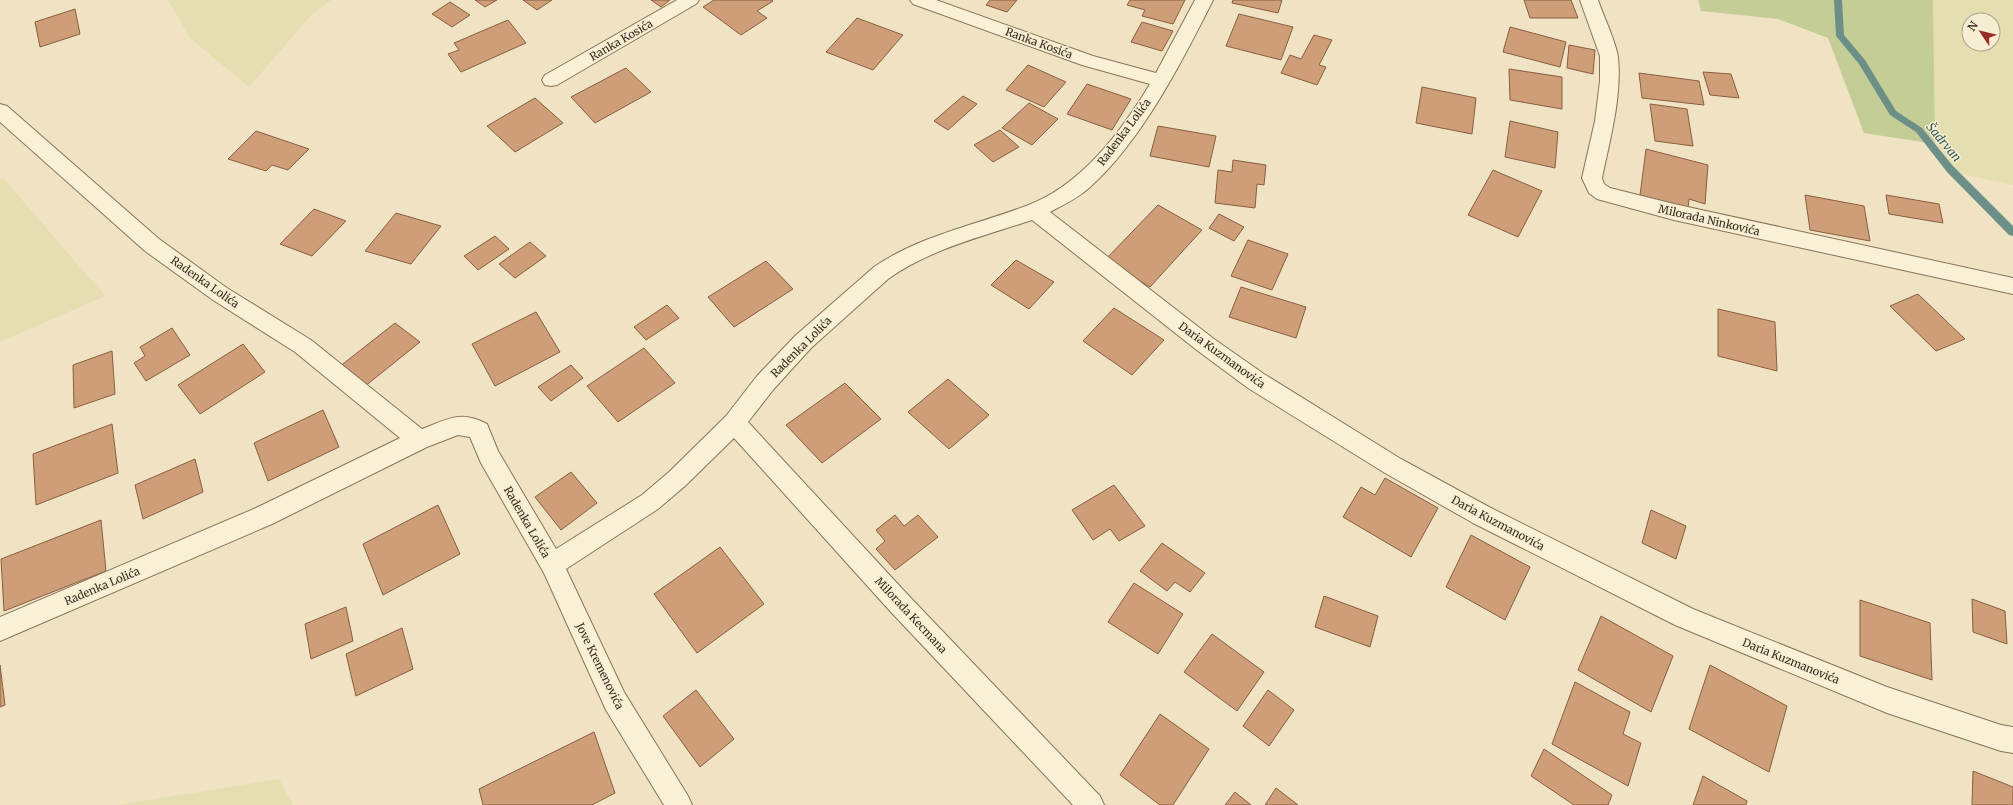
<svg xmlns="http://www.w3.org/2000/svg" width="2013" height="805" font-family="Merriweather,serif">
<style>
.farmland{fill:#e4deb0;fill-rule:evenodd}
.green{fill:#c5cd97}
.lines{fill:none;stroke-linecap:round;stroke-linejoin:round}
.stream{fill:#6c9088;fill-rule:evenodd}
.building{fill:#cd9e78;stroke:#895e3f}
.minor-casing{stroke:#897459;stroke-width:2}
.minor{fill:#f9f0d6;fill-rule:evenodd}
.labels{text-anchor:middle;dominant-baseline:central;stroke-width:3;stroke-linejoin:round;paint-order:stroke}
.street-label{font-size:11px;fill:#392c1e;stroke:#f6edd3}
.water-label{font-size:12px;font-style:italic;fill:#2d5957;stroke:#f6edd3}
</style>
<rect width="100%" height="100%" fill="#efe3c3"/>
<!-- farmland -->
<g class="farmland">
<path d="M 168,0 L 331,0 L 311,15 L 249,87 L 190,38 Z"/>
<path d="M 1933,0 L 2013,0 L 2013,185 L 1961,174 L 1935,144 ZM 1969,20 L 1993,20 L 1993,44 L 1969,44 Z"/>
<path d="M 3,178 L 105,296 L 0,342 L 0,179 Z"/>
<path d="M 279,779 L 293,805 L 120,805 Z"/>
</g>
<!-- green -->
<path class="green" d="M 1698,0 L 1933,0 L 1935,144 L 1864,133 L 1828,38 L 1778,19 L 1701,11 Z"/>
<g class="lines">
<!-- stream -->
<path class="stream" d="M 1834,0 L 1842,0 L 1844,35 L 1865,60 L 1896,111 L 1922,128 L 1953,166 L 2013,226 L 2013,236 L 2009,235 L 1947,172 L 1916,132 L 1890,115 L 1859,64 L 1836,36 Z"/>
</g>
<!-- building -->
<g class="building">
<path d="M 475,0 L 497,0 L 485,7 Z"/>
<path d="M 523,0 L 552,0 L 537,10 Z"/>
<path d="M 651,0 L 670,0 L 661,7 Z"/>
<path d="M 714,0 L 772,0 L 773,1 L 757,11 L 767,18 L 741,35 L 703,7 Z"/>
<path d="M 990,0 L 1017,0 L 1007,12 L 986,5 Z"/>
<path d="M 1130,0 L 1185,0 L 1173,24 L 1142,16 L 1145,10 L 1127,5 Z"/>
<path d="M 1233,0 L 1282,0 L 1278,13 L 1232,3 Z"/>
<path d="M 1524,0 L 1571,0 L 1578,18 L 1530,18 Z"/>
<path d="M 450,2 L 470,15 L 452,27 L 432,14 Z"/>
<path d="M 75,9 L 80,34 L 40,47 L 35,22 Z"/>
<path d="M 1239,14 L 1293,27 L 1281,60 L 1226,46 Z"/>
<path d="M 857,18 L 903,35 L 873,70 L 826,52 Z"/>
<path d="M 508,20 L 526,43 L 461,72 L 448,54 L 459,50 L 454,43 Z"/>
<path d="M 1142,22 L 1173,31 L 1162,51 L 1131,42 Z"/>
<path d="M 1510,27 L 1566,42 L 1560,67 L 1503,52 Z"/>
<path d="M 1314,35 L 1332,40 L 1319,65 L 1326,67 L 1317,85 L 1281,73 L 1290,55 L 1301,59 Z"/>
<path d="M 1569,45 L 1595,50 L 1593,74 L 1567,68 Z"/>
<path d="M 1028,65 L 1066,82 L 1044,107 L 1006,90 Z"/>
<path d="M 626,68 L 651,92 L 595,123 L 571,97 Z"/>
<path d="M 1509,69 L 1562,77 L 1562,109 L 1510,100 Z"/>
<path d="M 1703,72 L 1731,74 L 1739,98 L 1710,95 Z"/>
<path d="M 1639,73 L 1699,81 L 1704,105 L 1642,98 Z"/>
<path d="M 1087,84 L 1131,99 L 1112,130 L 1067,114 Z"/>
<path d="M 1422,87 L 1476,98 L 1472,134 L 1416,123 Z"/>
<path d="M 963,96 L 977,104 L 948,130 L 934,121 Z"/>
<path d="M 535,98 L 563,123 L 515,152 L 487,126 Z"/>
<path d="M 1029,103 L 1058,119 L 1032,145 L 1002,128 Z"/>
<path d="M 1650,104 L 1687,109 L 1693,146 L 1655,141 Z"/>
<path d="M 1510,121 L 1558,132 L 1555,168 L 1505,157 Z"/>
<path d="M 1158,126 L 1216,136 L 1209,167 L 1150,156 Z"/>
<path d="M 1000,130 L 1019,147 L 993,162 L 974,145 Z"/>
<path d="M 256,131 L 309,149 L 288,170 L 272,165 L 266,171 L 228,159 Z"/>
<path d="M 1646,149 L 1708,165 L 1705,204 L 1689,199 L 1688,208 L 1640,195 Z"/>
<path d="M 1233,160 L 1266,165 L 1264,185 L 1257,184 L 1255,208 L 1215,203 L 1218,170 L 1232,172 Z"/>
<path d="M 1493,170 L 1542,191 L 1518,237 L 1468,215 Z"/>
<path d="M 1805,195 L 1864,206 L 1870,241 L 1810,230 Z"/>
<path d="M 1886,195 L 1939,204 L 1943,223 L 1889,214 Z"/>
<path d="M 1158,205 L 1202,230 L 1150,287 L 1105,260 Z"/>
<path d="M 314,209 L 346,221 L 312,256 L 280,244 Z"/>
<path d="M 396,213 L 441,226 L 411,264 L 365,251 Z"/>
<path d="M 1219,214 L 1244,227 L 1234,241 L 1209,228 Z"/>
<path d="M 495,236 L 509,249 L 478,270 L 464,256 Z"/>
<path d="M 1248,240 L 1288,254 L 1272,290 L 1231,276 Z"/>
<path d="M 530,242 L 546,256 L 515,278 L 499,264 Z"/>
<path d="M 1016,260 L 1054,282 L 1029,309 L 991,285 Z"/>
<path d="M 766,261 L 793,289 L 734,327 L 708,297 Z"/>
<path d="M 1241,287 L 1306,307 L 1296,338 L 1229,317 Z"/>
<path d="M 1918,294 L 1965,339 L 1936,351 L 1890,306 Z"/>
<path d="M 667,305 L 679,318 L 646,340 L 634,327 Z"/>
<path d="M 1114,308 L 1164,340 L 1132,375 L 1083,341 Z"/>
<path d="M 1718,309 L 1775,322 L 1777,371 L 1718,356 Z"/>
<path d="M 536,312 L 560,352 L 495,386 L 472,344 Z"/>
<path d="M 395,323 L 420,342 L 364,387 L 339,367 Z"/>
<path d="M 172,328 L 190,355 L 146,381 L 134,363 L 145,356 L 140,347 Z"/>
<path d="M 243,344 L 265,372 L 200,414 L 178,385 Z"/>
<path d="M 644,348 L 675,383 L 618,422 L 587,386 Z"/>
<path d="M 112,351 L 115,394 L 74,408 L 73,365 Z"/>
<path d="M 571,365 L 583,378 L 551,401 L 538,387 Z"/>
<path d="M 948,379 L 989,415 L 949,449 L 908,412 Z"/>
<path d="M 845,383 L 881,419 L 822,463 L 786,425 Z"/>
<path d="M 323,410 L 339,447 L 268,481 L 254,443 Z"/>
<path d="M 112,424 L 118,473 L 36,505 L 33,454 Z"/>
<path d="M 195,459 L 203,492 L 143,519 L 135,485 Z"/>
<path d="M 571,472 L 597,503 L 561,530 L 535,497 Z"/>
<path d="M 1385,478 L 1438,508 L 1411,557 L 1343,517 L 1361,487 L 1375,495 Z"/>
<path d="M 1114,485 L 1145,526 L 1119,541 L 1110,529 L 1093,540 L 1072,510 Z"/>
<path d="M 438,505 L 460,554 L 383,595 L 363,544 Z"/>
<path d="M 1651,510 L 1686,526 L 1676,559 L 1642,543 Z"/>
<path d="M 895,515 L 904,526 L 918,515 L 938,537 L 895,570 L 876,549 L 885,541 L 876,530 Z"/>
<path d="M 101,520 L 106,571 L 4,611 L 1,559 Z"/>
<path d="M 1471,535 L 1530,567 L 1505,620 L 1446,587 Z"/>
<path d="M 1162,543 L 1205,573 L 1190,592 L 1175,582 L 1167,591 L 1140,571 Z"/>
<path d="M 720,547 L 764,604 L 697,653 L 654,594 Z"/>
<path d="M 1134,583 L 1183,614 L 1158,654 L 1108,622 Z"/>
<path d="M 1324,596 L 1378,616 L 1370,647 L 1315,627 Z"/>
<path d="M 1972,599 L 2005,611 L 2007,644 L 1973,632 Z"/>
<path d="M 1860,600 L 1930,623 L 1932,680 L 1860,656 Z"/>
<path d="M 346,607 L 353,641 L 311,659 L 305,624 Z"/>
<path d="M 1601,616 L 1673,656 L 1651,712 L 1578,670 Z"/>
<path d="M 402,628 L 413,669 L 356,696 L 346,654 Z"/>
<path d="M 1212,634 L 1264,672 L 1237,711 L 1184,672 Z"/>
<path d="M 0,665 L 5,705 L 0,707 Z"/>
<path d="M 1710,665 L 1787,706 L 1769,772 L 1689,729 Z"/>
<path d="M 1575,682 L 1630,712 L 1623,734 L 1641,743 L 1628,786 L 1552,744 Z"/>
<path d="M 696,690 L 734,739 L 700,767 L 663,716 Z"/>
<path d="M 1268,690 L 1294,710 L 1269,746 L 1243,726 Z"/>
<path d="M 1160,714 L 1209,749 L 1173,805 L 1160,805 L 1120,775 Z"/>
<path d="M 594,732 L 615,793 L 592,805 L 483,805 L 479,789 Z"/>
<path d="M 1544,749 L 1612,795 L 1608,805 L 1574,805 L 1531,776 Z"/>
<path d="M 1973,771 L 2013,787 L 2013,805 L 1972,805 Z"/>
<path d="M 1703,776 L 1747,801 L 1746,805 L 1693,805 Z"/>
<path d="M 1276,788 L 1298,805 L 1265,805 Z"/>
<path d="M 1235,792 L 1251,805 L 1225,805 Z"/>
</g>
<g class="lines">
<defs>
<g id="minor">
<path d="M 677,0 L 699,0 L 696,4 L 557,85 L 551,86 L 545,85 L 542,80 L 545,75 Z"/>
<path d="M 910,0 L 936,0 L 1093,56 L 1156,73 L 1195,0 L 1213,0 C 1182,62 1141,142 1089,188 C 1078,198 1063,205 1050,212 L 1214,339 L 1264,374 L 1401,459 L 1489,507 L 1693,609 L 1887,687 L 2001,725 L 2013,727 L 2013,753 L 2001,751 L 1887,713 L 1675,625 L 1473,523 L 1385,473 L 1248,388 L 1198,351 L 1032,220 C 984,236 930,249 888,279 L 811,348 L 773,390 L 748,422 L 908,595 L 1100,796 L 1104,805 L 1073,805 L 890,611 L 734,438 L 685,486 L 658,509 L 566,569 L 624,692 L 688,796 L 692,805 L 664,805 L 606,710 L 544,573 L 481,463 L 470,437 L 458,435 L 427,447 L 272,524 L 0,641 L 0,617 L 256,508 L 400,438 L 295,352 L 213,300 L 145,251 L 0,122 L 0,104 L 7,106 L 159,239 L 227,288 L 311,340 L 422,429 C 448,419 461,410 487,424 L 498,451 L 556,549 L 642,495 L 669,472 L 726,416 L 757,376 L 795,336 L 874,267 C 919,236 975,225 1026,206 C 1081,186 1121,132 1150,84 L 1082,65 L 913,4 Z"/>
<path d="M 1580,0 L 1598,0 C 1603,15 1616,42 1618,57 C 1622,97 1610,139 1602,178 L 1604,184 L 1610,188 L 1674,204 L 2013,278 L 2013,294 L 1674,220 L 1597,199 L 1589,193 L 1582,178 L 1595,121 L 1600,81 L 1600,56 Z"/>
</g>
</defs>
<!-- minor casing -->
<use href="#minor" class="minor-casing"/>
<!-- minor -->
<use href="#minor" class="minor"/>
</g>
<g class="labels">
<!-- street labels -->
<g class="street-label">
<text transform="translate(621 40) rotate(-30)">Ranka Kosića</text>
<text transform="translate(1039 43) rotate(20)">Ranka Kosića</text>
<text transform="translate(1124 132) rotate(-53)">Radenka Lolića</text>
<text transform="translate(1709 220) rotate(13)">Milorada Ninkovića</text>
<text transform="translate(205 282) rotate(35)">Radenka Lolića</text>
<text transform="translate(801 347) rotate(-45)">Radenka Lolića</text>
<text transform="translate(1222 355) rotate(36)">Daria Kuzmanovića</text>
<text transform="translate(527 522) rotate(60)">Radenka Lolića</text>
<text transform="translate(1498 523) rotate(28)">Daria Kuzmanovića</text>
<text transform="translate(102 586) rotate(-23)">Radenka Lolića</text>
<text transform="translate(911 615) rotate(47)">Milorada Kecmana</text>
<text transform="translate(1791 661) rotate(22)">Daria Kuzmanovića</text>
<text transform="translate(600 666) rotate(64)">Jove Kremenovića</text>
</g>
<!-- water labels -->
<g class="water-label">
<text transform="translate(1944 142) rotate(50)">Šadrvan</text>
</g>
</g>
<!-- north arrow -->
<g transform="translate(1981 32) rotate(305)"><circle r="19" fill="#f6edd3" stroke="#aaa08b"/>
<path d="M0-3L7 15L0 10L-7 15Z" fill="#992b29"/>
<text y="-6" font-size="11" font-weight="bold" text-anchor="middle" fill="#392c1e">N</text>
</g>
</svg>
